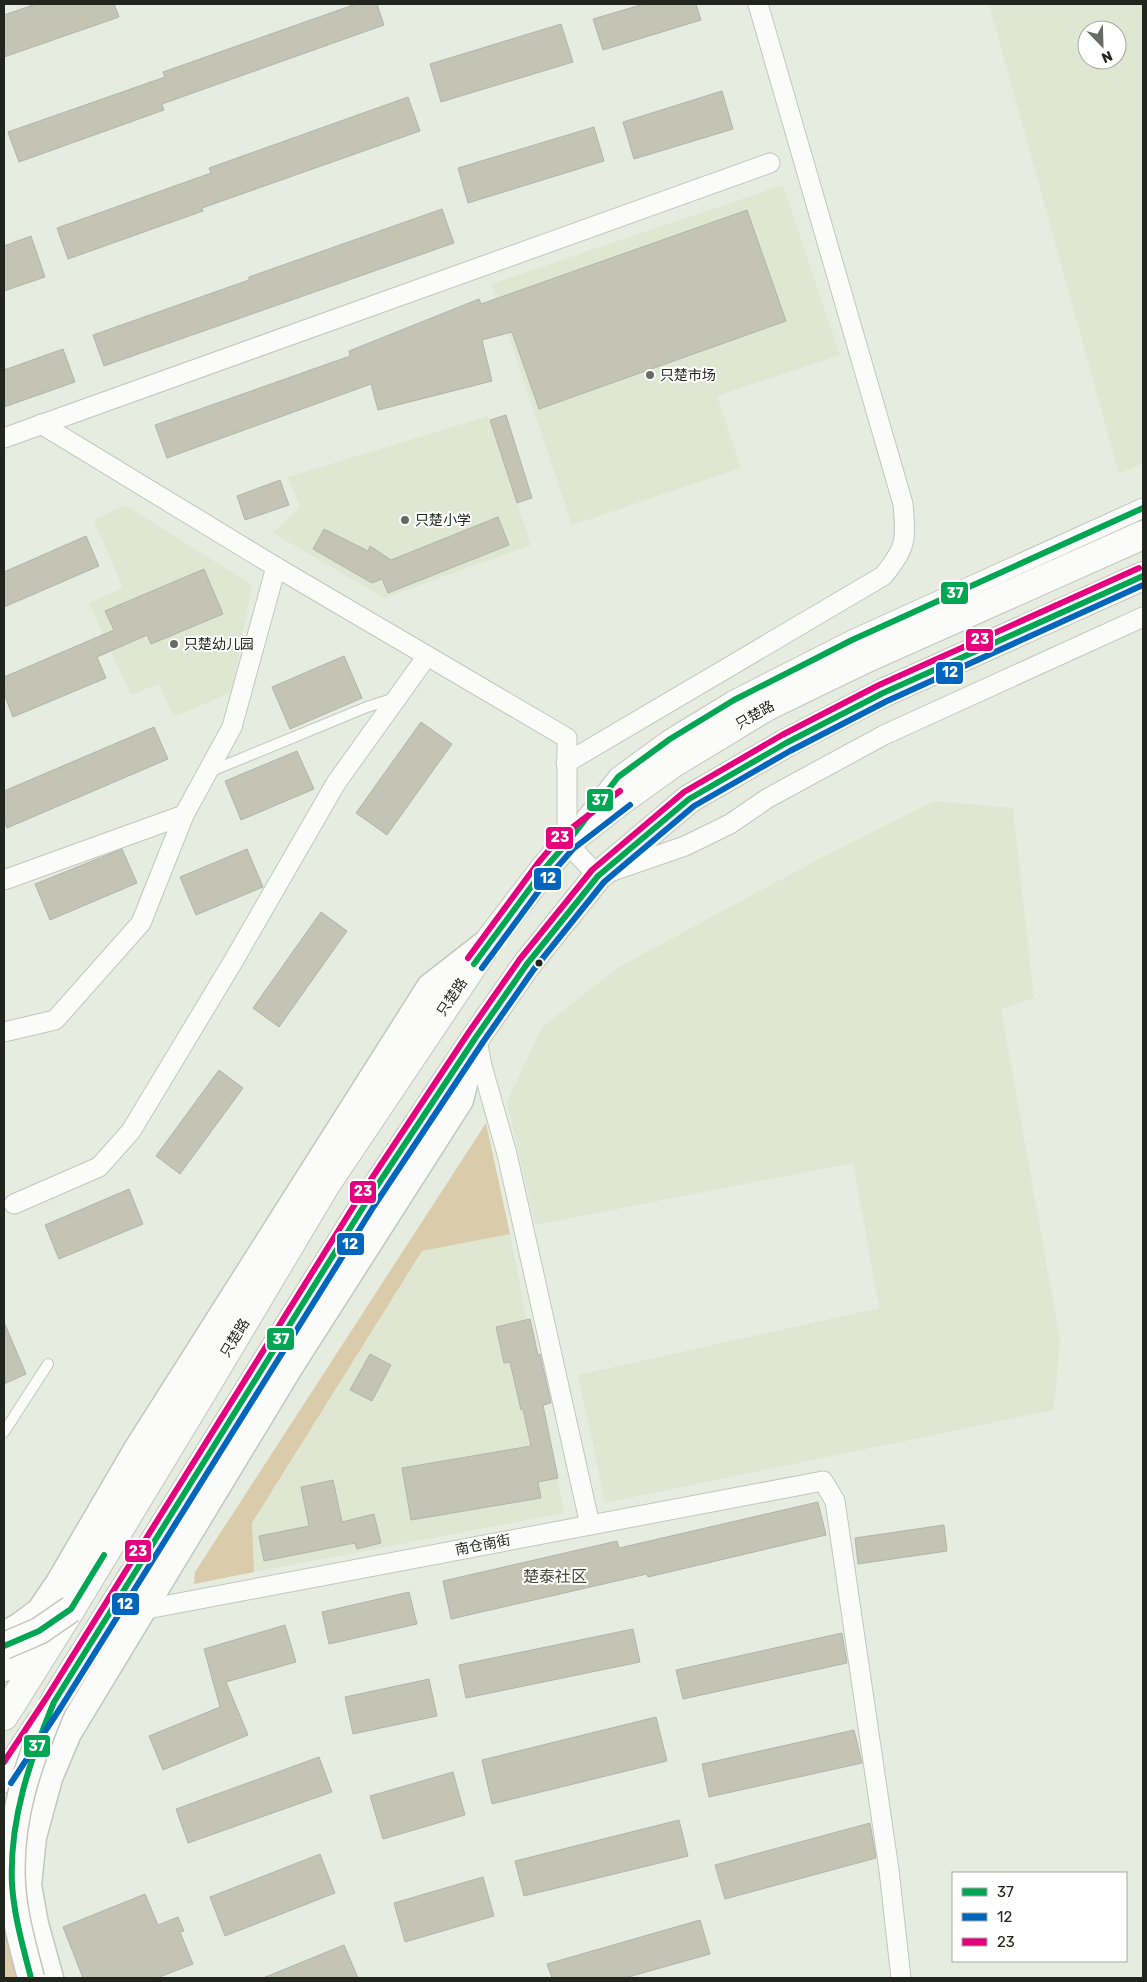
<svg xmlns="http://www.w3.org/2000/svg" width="1147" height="1982" font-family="Rubik,'Noto Sans SC',sans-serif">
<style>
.built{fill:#dfe7d3;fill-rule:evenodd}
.forest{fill:#daccaa}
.building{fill:#c4c4b4;stroke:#b2b4ab}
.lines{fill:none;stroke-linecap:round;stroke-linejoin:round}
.lane-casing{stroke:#c2c6bd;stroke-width:12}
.street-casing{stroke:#c2c6bd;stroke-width:21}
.secondary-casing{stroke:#c2c6bd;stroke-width:29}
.primary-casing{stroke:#c2c6bd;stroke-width:30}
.highway-casing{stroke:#c2c6bd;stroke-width:30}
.lane{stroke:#fbfcfa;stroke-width:10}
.street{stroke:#fbfcfa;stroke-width:19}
.secondary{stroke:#fbfcfa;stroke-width:26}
.primary{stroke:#fbfcfa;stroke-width:28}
.highway{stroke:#fbfcfa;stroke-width:28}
.secondary-bridge-casing{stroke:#c2c6bd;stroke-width:29;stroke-linecap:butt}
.secondary-bridge{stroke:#fbfcfa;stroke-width:26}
.bus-1-casing{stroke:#fff;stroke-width:10}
.bus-2-casing{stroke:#fff;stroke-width:10}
.bus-3-casing{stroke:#fff;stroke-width:10}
.bus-1{stroke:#00a651;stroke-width:6}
.bus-2{stroke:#0065bd;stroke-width:6}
.bus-3{stroke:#e5007d;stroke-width:6}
.poi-dot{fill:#676b62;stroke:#fff;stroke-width:2}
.bus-dot{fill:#22251d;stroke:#fff;stroke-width:2}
.labels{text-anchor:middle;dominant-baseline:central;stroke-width:4;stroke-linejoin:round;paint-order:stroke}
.poi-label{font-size:14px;fill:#22251d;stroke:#fff;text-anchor:start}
.street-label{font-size:14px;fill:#22251d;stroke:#fff}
.quarter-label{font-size:16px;fill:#434a38;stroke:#fff}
.line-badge{stroke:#fff;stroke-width:2}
.badge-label{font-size:14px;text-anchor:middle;font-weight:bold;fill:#fff}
</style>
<rect width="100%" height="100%" fill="#e7ece1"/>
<!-- built -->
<g class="built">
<path d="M 989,4 L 1143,4 L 1143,463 L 1119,474 ZM 1087,30 L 1117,30 L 1117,60 L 1087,60 Z"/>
<path d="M 783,185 L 840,355 L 717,396 L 741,468 L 572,525 L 491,284 Z"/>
<path d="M 488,416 L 531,545 L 384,598 L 273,533 L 300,507 L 288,477 Z"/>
<path d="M 125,505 L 252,585 L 232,692 L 174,717 L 159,684 L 131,695 L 89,603 L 123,588 L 94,520 Z"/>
<path d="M 934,801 L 1013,808 L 1034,998 L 1001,1009 L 1060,1339 L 1054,1410 L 605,1503 L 578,1375 L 879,1308 L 853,1163 L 535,1225 L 507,1102 L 542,1027 L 619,967 L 815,861 Z"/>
<path d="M 510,1234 L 564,1513 L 254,1572 L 252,1523 L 422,1251 Z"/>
</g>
<!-- forest -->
<g class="forest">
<path d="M 486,1123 L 510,1234 L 422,1251 L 252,1523 L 254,1572 L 194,1584 L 195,1572 Z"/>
<path d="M 4,1927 L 17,1978 L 4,1978 Z"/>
</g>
<!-- building -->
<g class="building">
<path d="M 36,4 L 114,4 L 119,17 L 4,57 L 4,15 Z"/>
<path d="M 356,4 L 377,4 L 384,25 L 162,104 L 164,110 L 19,162 L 8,132 L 165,77 L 163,72 Z"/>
<path d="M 644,4 L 696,4 L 701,20 L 603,50 L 593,19 Z"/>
<path d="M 561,24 L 573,62 L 441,102 L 430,64 Z"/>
<path d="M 722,91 L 733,129 L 634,159 L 623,122 Z"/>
<path d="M 408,97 L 420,131 L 202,208 L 203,211 L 68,259 L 57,228 L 211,173 L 209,168 Z"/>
<path d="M 594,127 L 604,161 L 468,203 L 458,168 Z"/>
<path d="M 442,209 L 454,243 L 104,366 L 93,335 L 249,280 L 249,277 Z"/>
<path d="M 747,210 L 786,321 L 539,409 L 512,332 L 482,340 L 492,381 L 378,410 L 371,384 L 167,458 L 155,425 L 350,356 L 349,351 L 479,299 L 481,304 Z"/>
<path d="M 31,236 L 45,277 L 4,291 L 4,246 Z"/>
<path d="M 63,349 L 75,382 L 4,407 L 4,370 Z"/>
<path d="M 506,415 L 532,498 L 517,503 L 490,420 Z"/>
<path d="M 280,480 L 289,505 L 245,520 L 237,496 Z"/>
<path d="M 498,517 L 509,545 L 388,593 L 382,579 L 372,583 L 313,549 L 324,529 L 368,551 L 370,546 L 391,560 Z"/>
<path d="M 86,536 L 99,566 L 4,607 L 4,572 Z"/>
<path d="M 204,569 L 223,614 L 151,644 L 147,635 L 97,657 L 106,678 L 13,717 L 4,694 L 4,677 L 114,630 L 105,611 Z"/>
<path d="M 344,656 L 362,698 L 290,729 L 272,687 Z"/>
<path d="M 421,722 L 452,744 L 387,835 L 356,813 Z"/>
<path d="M 154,727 L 168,759 L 7,828 L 4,820 L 4,791 Z"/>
<path d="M 297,751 L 314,789 L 241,820 L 225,781 Z"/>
<path d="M 122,849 L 137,883 L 50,920 L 35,884 Z"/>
<path d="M 247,849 L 263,887 L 196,915 L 180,877 Z"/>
<path d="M 321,912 L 347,931 L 279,1027 L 253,1008 Z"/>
<path d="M 219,1070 L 243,1088 L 180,1174 L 156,1156 Z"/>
<path d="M 129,1189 L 143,1224 L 59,1259 L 45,1225 Z"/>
<path d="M 530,1319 L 538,1355 L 540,1354 L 551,1403 L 543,1405 L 558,1478 L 538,1482 L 541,1498 L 411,1520 L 402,1468 L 531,1446 L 523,1409 L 521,1410 L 510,1362 L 504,1363 L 496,1327 Z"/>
<path d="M 4,1322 L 26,1374 L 4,1384 Z"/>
<path d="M 370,1354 L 391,1365 L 372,1401 L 350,1390 Z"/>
<path d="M 333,1480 L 342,1522 L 374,1514 L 381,1543 L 357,1549 L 355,1543 L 264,1561 L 259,1536 L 309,1526 L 301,1487 Z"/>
<path d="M 818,1502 L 826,1535 L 648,1577 L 647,1574 L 451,1619 L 443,1581 L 617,1541 L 619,1548 Z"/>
<path d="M 944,1525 L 947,1551 L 858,1564 L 855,1538 Z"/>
<path d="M 409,1592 L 417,1624 L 329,1644 L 322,1612 Z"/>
<path d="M 285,1625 L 296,1662 L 226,1682 L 248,1735 L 163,1770 L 149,1736 L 220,1707 L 204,1649 Z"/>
<path d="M 633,1629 L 640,1662 L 466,1698 L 459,1665 Z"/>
<path d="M 842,1633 L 847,1663 L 683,1699 L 676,1670 Z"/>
<path d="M 429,1679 L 437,1716 L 353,1734 L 345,1697 Z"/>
<path d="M 656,1717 L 667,1761 L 492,1804 L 482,1760 Z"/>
<path d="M 854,1730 L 862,1763 L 709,1797 L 702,1764 Z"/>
<path d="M 319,1757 L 332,1792 L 188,1843 L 176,1809 Z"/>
<path d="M 453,1772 L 465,1815 L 383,1839 L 370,1796 Z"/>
<path d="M 679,1820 L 688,1856 L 524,1896 L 515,1861 Z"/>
<path d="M 870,1823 L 876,1858 L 725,1899 L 715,1865 Z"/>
<path d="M 320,1854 L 335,1893 L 225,1936 L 210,1897 Z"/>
<path d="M 483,1877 L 494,1916 L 405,1942 L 394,1903 Z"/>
<path d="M 145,1894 L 158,1925 L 178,1917 L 184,1931 L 180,1932 L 193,1964 L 157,1978 L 83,1978 L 63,1927 Z"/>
<path d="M 700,1920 L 710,1954 L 625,1978 L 552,1978 L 547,1964 Z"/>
<path d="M 344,1945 L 358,1978 L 263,1978 Z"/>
</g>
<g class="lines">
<defs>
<g id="lane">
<path d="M 209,772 L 367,707 L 395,698"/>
<path d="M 4,1432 L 48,1364"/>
</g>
<g id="street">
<path d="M 41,424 L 276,567 L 567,738 L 567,843 L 598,876 L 685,846 L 730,824 L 768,798 L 884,735 L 1143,617"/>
<path d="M 4,438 L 770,163"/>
<path d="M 566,763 L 883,576 C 907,547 906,540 903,504 L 758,4"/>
<path d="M 586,818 L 618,777 L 670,739 L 734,700 L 852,640 L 1143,508"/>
<path d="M 4,880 L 184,815"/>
<path d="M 4,1032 L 55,1020 L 141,923 L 184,815 L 232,727 L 276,567"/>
<path d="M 477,1040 L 482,1066 L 507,1154 L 590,1525"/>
<path d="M 14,1204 L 99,1167 L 131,1131 L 234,960 L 336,783 L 427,656"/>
<path d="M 142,1610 L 823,1481 L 835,1501 L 889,1870 L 901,1978"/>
</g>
<g id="secondary">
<path d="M 4,1635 L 20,1626 L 40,1611 L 59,1583 L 136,1451 L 430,987 L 484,945"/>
<path d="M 4,1668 L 29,1628"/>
<path d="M 50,1978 L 35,1924 L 28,1885 L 33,1837 L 49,1778 L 68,1733 L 289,1368 L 460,1100 L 474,1044"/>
</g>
<g id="primary">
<path d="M 4,1716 L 71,1609"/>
<path d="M 4,1778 L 40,1723"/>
</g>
<g id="highway">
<path d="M 71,1609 L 203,1391 L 325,1186 L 490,940 L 545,868 L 567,843 L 619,802 L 672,764 L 766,707 L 865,659 L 1143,535"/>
<path d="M 54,1702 L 367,1201 L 476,1037 L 527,964 L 598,876 L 689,799 L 786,743 L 883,693 L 1143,576"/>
</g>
</defs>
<!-- lane casing -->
<use href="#lane" class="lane-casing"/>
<!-- street casing -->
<use href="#street" class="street-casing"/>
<!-- secondary casing -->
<use href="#secondary" class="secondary-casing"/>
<!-- primary casing -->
<use href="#primary" class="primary-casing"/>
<!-- highway casing -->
<use href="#highway" class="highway-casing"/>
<!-- lane -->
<use href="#lane" class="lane"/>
<!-- street -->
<use href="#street" class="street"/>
<!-- secondary -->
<use href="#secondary" class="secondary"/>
<!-- primary -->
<use href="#primary" class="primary"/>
<!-- highway -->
<use href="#highway" class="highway"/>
<defs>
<g id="secondary-bridge">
<path d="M 4,1646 L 39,1631 L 71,1609"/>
<path d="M 31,1978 C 23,1947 14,1916 12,1884 C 8,1818 29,1762 54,1702"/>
</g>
</defs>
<!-- secondary-bridge casing -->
<use href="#secondary-bridge" class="secondary-bridge-casing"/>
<!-- secondary-bridge -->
<use href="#secondary-bridge" class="secondary-bridge"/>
<defs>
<g id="bus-1">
<path d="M 474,964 L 545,868 L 567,843 L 618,777 L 670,739 L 734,700 L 852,640 L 1143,508"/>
<path d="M 4,1646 L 39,1631 L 71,1609 L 104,1555"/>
<path d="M 31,1978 C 23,1947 14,1916 12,1884 C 9,1820 30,1760 54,1702 L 367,1201 L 476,1037 L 527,964 L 598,876 L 689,799 L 786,743 L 883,693 L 1143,576"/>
</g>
<g id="bus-2">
<path d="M 482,968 L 552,873 L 573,849 L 630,805"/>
<path d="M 11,1783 L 61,1707 L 374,1206 L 483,1042 L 534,969 L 604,882 L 694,806 L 790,751 L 887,701 L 1143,585"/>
</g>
<g id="bus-3">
<path d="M 468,958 L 538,863 L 560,837 L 620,791"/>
<path d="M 4,1762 L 47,1697 L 360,1196 L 469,1032 L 520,959 L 592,870 L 684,792 L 782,735 L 879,685 L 1139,568"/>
</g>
</defs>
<!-- bus-1 casing -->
<use href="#bus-1" class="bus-1-casing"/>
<!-- bus-2 casing -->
<use href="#bus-2" class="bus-2-casing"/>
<!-- bus-3 casing -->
<use href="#bus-3" class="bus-3-casing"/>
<!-- bus-1 -->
<use href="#bus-1" class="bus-1"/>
<!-- bus-2 -->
<use href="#bus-2" class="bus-2"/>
<!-- bus-3 -->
<use href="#bus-3" class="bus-3"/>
</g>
<!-- markers -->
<g class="poi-dot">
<circle cx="650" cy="375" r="5"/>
<circle cx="405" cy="520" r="5"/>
<circle cx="174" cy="644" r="5"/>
</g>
<circle class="bus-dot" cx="539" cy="963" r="4.5"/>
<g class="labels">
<!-- poi labels -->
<g class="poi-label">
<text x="660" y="375">只楚市场</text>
<text x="415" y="520">只楚小学</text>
<text x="184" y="644">只楚幼儿园</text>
</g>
<!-- street labels -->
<g class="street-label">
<text transform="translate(755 715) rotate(-30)">只楚路</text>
<text transform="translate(452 997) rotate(-56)">只楚路</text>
<text transform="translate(235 1338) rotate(-59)">只楚路</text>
<text transform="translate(483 1545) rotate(-11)">南仓南街</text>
</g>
<!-- quarter labels -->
<g class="quarter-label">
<text x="555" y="1576">楚泰社区</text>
</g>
</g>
<g class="line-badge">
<rect x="940" y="581" width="29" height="24" rx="5" fill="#00a651"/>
<rect x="965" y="628" width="29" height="24" rx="5" fill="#e5007d"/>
<rect x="935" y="661" width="29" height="24" rx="5" fill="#0065bd"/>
<rect x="586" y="788" width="28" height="24" rx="5" fill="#00a651"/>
<rect x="545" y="826" width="29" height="24" rx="5" fill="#e5007d"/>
<rect x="533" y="867" width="29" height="24" rx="5" fill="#0065bd"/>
<rect x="349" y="1180" width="28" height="24" rx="5" fill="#e5007d"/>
<rect x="336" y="1232" width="29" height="24" rx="5" fill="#0065bd"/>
<rect x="266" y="1327" width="29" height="24" rx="5" fill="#00a651"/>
<rect x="124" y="1539" width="28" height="24" rx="5" fill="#e5007d"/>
<rect x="111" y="1592" width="29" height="24" rx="5" fill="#0065bd"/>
<rect x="23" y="1734" width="28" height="24" rx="5" fill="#00a651"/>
</g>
<g class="badge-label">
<text x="955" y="598">37</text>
<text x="980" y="644">23</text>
<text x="950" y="677">12</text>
<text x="600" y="805">37</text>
<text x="560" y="842">23</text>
<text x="548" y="883">12</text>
<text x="363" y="1196">23</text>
<text x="350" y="1249">12</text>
<text x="281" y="1344">37</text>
<text x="138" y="1556">23</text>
<text x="125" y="1609">12</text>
<text x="37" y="1751">37</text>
</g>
<!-- border -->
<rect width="1147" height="1982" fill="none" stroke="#22251d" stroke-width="10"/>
<!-- legend -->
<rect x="952" y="1872" width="175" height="90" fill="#ffffff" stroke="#a7a8a5"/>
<rect x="962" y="1888" width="25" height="8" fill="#00a651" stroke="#a7a8a5"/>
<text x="997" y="1897" font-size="15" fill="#22251d">37</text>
<rect x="962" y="1913" width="25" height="8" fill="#0065bd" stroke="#a7a8a5"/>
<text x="997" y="1922" font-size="15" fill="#22251d">12</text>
<rect x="962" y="1938" width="25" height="8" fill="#e5007d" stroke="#a7a8a5"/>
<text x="997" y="1947" font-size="15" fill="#22251d">23</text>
<!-- north arrow -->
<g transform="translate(1102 45) rotate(157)"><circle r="24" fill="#ffffff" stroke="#a7a8a5"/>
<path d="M0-4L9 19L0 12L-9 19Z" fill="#676b62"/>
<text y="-8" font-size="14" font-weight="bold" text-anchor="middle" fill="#22251d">N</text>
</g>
</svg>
